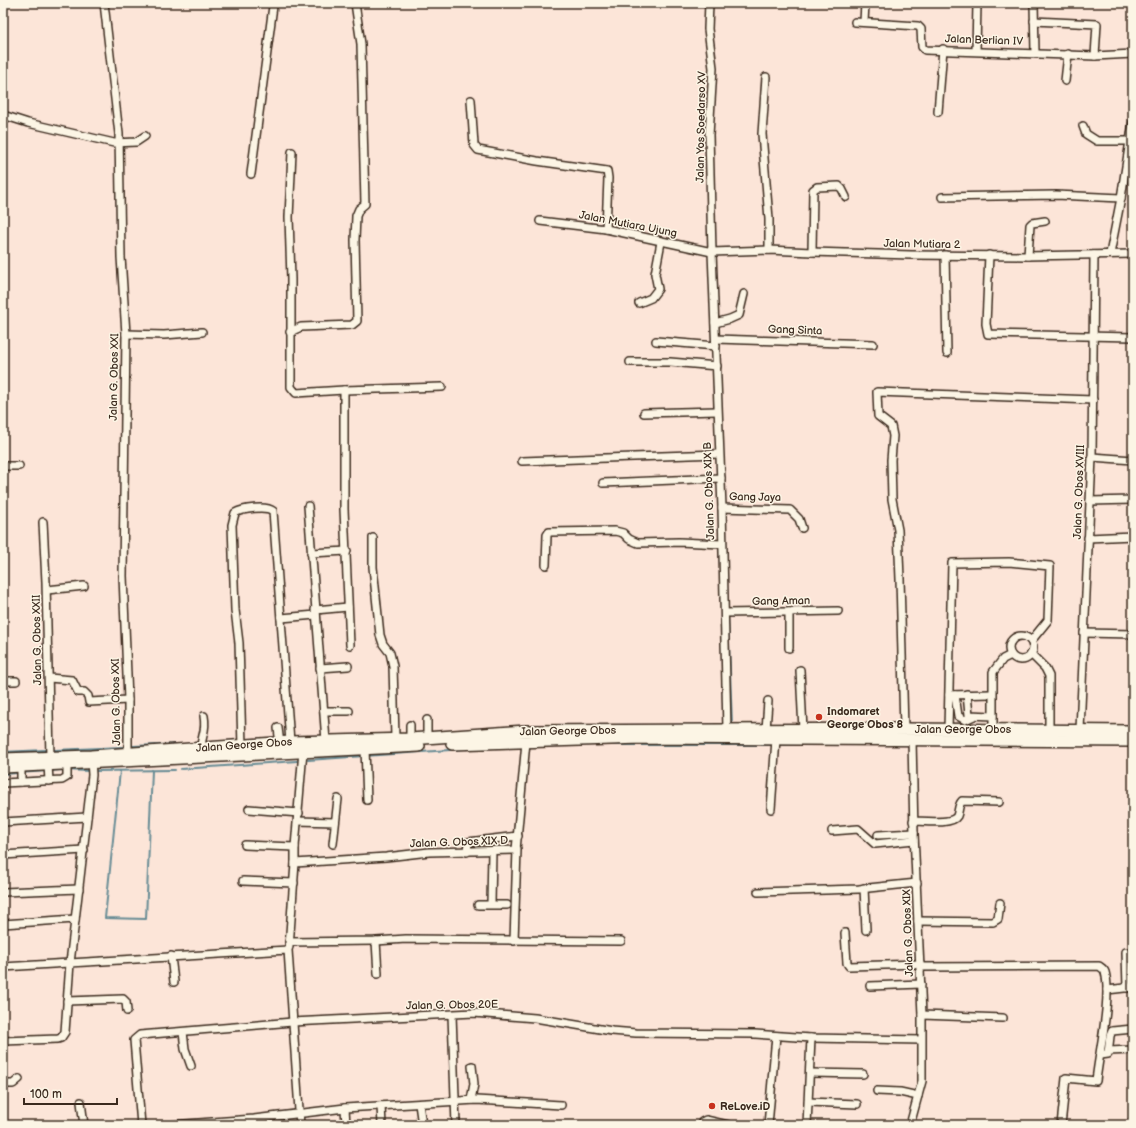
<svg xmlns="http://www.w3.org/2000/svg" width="1136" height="1128" font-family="'Balsamiq Sans',sans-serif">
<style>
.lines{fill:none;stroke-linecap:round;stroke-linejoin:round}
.stream{stroke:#678c95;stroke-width:2}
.minor-casing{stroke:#3b2a1e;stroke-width:10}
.primary-casing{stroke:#3b2a1e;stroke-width:14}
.minor{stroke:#fcf5e5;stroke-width:7}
.primary{stroke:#fcf5e5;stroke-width:11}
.poi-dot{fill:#c8321e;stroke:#fcf5e5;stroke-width:1.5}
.labels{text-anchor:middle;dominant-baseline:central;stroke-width:3;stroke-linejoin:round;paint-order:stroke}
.street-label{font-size:11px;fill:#3b2a1e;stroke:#fcf5e5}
.poi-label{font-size:11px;font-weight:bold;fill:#3b2a1e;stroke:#fcf5e5;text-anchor:start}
</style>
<rect width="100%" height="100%" fill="#fce5d8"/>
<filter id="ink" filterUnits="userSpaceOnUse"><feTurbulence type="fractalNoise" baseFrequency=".025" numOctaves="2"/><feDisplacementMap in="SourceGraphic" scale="8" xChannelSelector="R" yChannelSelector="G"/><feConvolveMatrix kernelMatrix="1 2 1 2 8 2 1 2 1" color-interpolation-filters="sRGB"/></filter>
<g filter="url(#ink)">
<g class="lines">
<!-- stream -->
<g class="stream">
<path d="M 728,615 L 732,725"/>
<path d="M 623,725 L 690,725"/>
<path d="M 1114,725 L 1133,725"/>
<path d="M 608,745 L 774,745"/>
<path d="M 778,745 L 872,745"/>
<path d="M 133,746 L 182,744"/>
<path d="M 55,750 L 123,747"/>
<path d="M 3,752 L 45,750"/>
<path d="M 308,760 L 464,749"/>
<path d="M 181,769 L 297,761"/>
<path d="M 94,771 L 175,770"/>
<path d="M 120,771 L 105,918 L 146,919 L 152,770"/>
<path d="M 3,774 L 63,770 L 90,771"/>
</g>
<defs>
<g id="minor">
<path d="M 104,3 L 119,134 L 121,257 L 126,334 L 123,576 L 128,700 L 128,753"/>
<path d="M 709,3 L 708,29 L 713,68 L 709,135 L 712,252 L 722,508 L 727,730"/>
<path d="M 1034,3 L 1035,53"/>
<path d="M 1034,21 L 1097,24 L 1095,56"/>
<path d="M 855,22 L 918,26 L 921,29 L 922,47 L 925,50 L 1095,56 L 1133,54"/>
<path d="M 864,22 L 865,3"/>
<path d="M 976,51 L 977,3"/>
<path d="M 766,77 L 762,134 L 769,219 L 769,250"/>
<path d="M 1065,81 L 1068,54"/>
<path d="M 471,100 L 474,145 L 478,150 L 537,161 L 607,171 L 608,178 L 606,229"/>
<path d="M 938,112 L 943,49"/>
<path d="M 3,115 L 28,123 L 114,143 L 136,142 L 145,136"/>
<path d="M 1083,126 L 1086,134 L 1097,141 L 1130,141"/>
<path d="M 292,152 L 289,217 L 291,279 L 291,387 L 296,393 L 344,390 L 344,509 L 350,645"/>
<path d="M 251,174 L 273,6 L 275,3"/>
<path d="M 942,197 L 1056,195 L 1121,198"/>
<path d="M 540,221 L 606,229 L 712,252 L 769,250 L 812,252 L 911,255 L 1026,256 L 1133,254"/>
<path d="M 812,252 L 813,190 L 817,187 L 839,186 L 842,189 L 846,197"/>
<path d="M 1110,254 L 1121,198 L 1133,122"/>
<path d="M 945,255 L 947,353"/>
<path d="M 989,255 L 986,324 L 988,334 L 1133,337"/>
<path d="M 1028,256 L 1030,225 L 1032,223 L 1045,221"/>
<path d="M 639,303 L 651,298 L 658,289 L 655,274 L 661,242"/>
<path d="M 715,323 L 730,319 L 739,315 L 744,294"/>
<path d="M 290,332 L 301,327 L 352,325 L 357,321 L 355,240 L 356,216 L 359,209 L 365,204 L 361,44 L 355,3"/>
<path d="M 126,334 L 164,335 L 202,332"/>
<path d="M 716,339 L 873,344"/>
<path d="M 656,341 L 716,346"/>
<path d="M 630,362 L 670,362 L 717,366"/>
<path d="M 344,390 L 442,387"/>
<path d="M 644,413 L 717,411"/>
<path d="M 1092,457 L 1133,460"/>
<path d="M 522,461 L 718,454"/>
<path d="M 3,466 L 19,466"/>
<path d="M 603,483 L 721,478"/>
<path d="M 1090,501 L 1133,500"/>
<path d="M 308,506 L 326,741"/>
<path d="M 722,508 L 790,510 L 799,519 L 802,528"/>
<path d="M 43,522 L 46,582 L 50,757"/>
<path d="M 373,538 L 373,567 L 380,635 L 383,644 L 390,653 L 393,666 L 395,738"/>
<path d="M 1088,538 L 1133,536"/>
<path d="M 311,553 L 347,551"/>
<path d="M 546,565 L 547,535 L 549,532 L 615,531 L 623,533 L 629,539 L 638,543 L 679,542 L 722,544"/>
<path d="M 47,590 L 84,586"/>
<path d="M 315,610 L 348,607"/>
<path d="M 789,612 L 789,648"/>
<path d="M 725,613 L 838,611"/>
<path d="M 281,618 L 316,615"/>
<path d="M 1084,633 L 1133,634"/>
<circle cx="1021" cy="648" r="12"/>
<path d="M 1031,654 L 1045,668 L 1049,676 L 1049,730"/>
<path d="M 320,668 L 348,666"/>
<path d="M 800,670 L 803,730"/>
<path d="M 49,678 L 72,680 L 78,692 L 84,692 L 88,696 L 89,702 L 128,700"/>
<path d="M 3,681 L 16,681"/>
<path d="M 967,694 L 969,715 L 993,716"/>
<path d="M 949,695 L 992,694"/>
<path d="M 955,695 L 958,716 L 965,720 L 974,716"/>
<path d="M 324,711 L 349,711"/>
<path d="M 427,720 L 427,738"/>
<path d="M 278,728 L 280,744"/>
<path d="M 904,729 L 900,579 L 898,530 L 892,499 L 891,460 L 893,436 L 891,426 L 878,416 L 877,392 L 1093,400"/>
<path d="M 948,729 L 952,563 L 1009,562 L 1050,566 L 1048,620 L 1031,641"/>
<path d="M 766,730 L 768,701"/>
<path d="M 993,730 L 993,672 L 1003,659 L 1011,655"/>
<path d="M 1080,730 L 1092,457 L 1094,255"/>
<path d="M 410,739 L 410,725"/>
<path d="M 242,746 L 239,643 L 235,610 L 232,525 L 235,513 C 242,509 266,505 273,511 L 290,742"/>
<path d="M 201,748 C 201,735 207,732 204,716"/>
<path d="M 365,749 L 367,800"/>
<path d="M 48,765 L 49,781"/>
<path d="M 21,782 L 21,766"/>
<path d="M 3,783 L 62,780 L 67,777 L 67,765"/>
<path d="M 249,809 L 299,813"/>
<path d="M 771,809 L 776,739"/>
<path d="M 298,821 L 335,822"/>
<path d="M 913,821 C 923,821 952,825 957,816 C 959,811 958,805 962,801 L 999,802"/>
<path d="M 3,822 L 87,817"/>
<path d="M 832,831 L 858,829 L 875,844 L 914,840"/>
<path d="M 878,835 L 914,833"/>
<path d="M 333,844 L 338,799"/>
<path d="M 245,845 L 295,847"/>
<path d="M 467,852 L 468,842 L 518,836"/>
<path d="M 3,855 L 84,850"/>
<path d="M 295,863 L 386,857 L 429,852 L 516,850 L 526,742"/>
<path d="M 243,881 L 294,883"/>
<path d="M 864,888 L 866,930"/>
<path d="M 3,892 L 79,889"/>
<path d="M 758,892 L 859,889 L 917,883"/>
<path d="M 491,904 L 492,851"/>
<path d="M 478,905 L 507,905"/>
<path d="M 918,921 L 993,922 L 998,919 L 1000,903"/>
<path d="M 3,924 L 75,919"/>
<path d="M 845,933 L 847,963 L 849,966 L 920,964"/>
<path d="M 376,941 L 378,974"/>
<path d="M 514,941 L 517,849"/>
<path d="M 289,942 L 376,941 L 406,939 L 621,941"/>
<path d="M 289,947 L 295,863 L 295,847 L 303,751"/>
<path d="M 1126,952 L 1127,988"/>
<path d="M 171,956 L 174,982"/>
<path d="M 3,967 L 288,950 L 300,1125"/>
<path d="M 920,967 L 1099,966 C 1102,968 1104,969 1105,972 C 1112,997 1099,1053 1096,1081 L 1066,1078 L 1061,1125"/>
<path d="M 870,986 L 921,984"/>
<path d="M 1107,990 L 1133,987"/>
<path d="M 67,1001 L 123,999 L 126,1002 L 127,1011"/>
<path d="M 452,1015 L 456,1125"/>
<path d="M 922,1015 L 1003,1018"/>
<path d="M 183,1032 L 185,1049 L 191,1066"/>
<path d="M 3,1041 L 58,1039 L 61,1038 L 65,1032 L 70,963 L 92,775 L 91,760"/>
<path d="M 1108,1051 L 1133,1050"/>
<path d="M 1101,1055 L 1108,1054 L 1110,1036 L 1112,1031 L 1133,1029"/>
<path d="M 811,1073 L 863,1074"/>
<path d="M 3,1084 L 13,1084 L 19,1079"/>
<path d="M 877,1091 L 900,1092 L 918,1096"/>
<path d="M 471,1100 L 474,1084 L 472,1066"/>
<path d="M 81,1102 L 84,1125"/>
<path d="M 809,1102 L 857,1104"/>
<path d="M 419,1104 L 422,1125"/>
<path d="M 381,1106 L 382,1125"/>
<path d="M 345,1108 L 346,1125"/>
<path d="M 141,1125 L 134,1040 L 140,1035 L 292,1022 L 474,1013 L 535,1018 L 612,1031 L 636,1033 L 755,1034 L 811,1038 L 921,1040"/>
<path d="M 171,1125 L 254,1119 L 345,1108 L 476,1100 L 561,1105"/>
<path d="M 701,1125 L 702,1122 L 706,1120 L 728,1125"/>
<path d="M 768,1125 L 776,1036"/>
<path d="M 807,1125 L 811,1038"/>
<path d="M 910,1125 L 922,1081 L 922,1015 L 914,833 L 912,739"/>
</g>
<g id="primary">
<path d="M 452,744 L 642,738 L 1133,741"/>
<path d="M 3,759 L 91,756 L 290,742 L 410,739 L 526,731 L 904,729 L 1133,731"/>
<path d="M 3,767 L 419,746"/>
</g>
</defs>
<!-- minor casing -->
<use href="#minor" class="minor-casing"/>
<!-- primary casing -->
<use href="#primary" class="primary-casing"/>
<!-- minor -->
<use href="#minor" class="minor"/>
<!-- primary -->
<use href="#primary" class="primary"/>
</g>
</g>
<!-- markers -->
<g class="poi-dot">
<circle cx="819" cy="717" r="4"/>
<circle cx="712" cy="1106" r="4"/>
</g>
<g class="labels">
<!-- street labels -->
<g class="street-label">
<text transform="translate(984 40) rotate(2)">Jalan Berlian IV</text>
<text transform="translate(701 127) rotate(-89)">Jalan Yos Soedarso XV</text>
<text transform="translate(628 224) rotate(11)">Jalan Mutiara Ujung</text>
<text transform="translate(922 244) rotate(1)">Jalan Mutiara 2</text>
<text transform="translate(795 330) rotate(2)">Gang Sinta</text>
<text transform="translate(114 377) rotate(-89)">Jalan G. Obos XXI</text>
<text transform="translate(709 491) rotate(-92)">Jalan G. Obos XIX B</text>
<text transform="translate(1079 492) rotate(-88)">Jalan G. Obos XVIII</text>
<text transform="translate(755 497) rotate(1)">Gang Jaya</text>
<text transform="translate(781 601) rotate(-1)">Gang Aman</text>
<text transform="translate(37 640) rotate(-91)">Jalan G. Obos XXII</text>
<text transform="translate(116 702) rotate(-91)">Jalan G. Obos XXI</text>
<text x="963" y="729">Jalan George Obos</text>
<text transform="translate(568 731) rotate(-1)">Jalan George Obos</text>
<text transform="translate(244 745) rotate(-4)">Jalan George Obos</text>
<text transform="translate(459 842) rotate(-2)">Jalan G. Obos XIX D</text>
<text transform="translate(908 933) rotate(-92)">Jalan G. Obos XIX</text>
<text transform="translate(452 1005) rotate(-1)">Jalan G. Obos 20E</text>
</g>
<!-- poi labels -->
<g class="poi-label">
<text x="827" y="711">Indomaret<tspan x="827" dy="13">George Obos 8</tspan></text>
<text x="720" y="1106">ReLove.iD</text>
</g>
</g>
<!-- margin -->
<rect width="1136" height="1128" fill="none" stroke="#fcf5e5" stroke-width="16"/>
<rect x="8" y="8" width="1120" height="1112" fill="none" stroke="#3b2a1e" stroke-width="1.5" filter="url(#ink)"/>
<!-- scale -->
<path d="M24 1098v6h93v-6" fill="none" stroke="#3b2a1e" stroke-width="2"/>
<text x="30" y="1098" font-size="12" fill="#3b2a1e" stroke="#fcf5e5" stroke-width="3" paint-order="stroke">100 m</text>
</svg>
